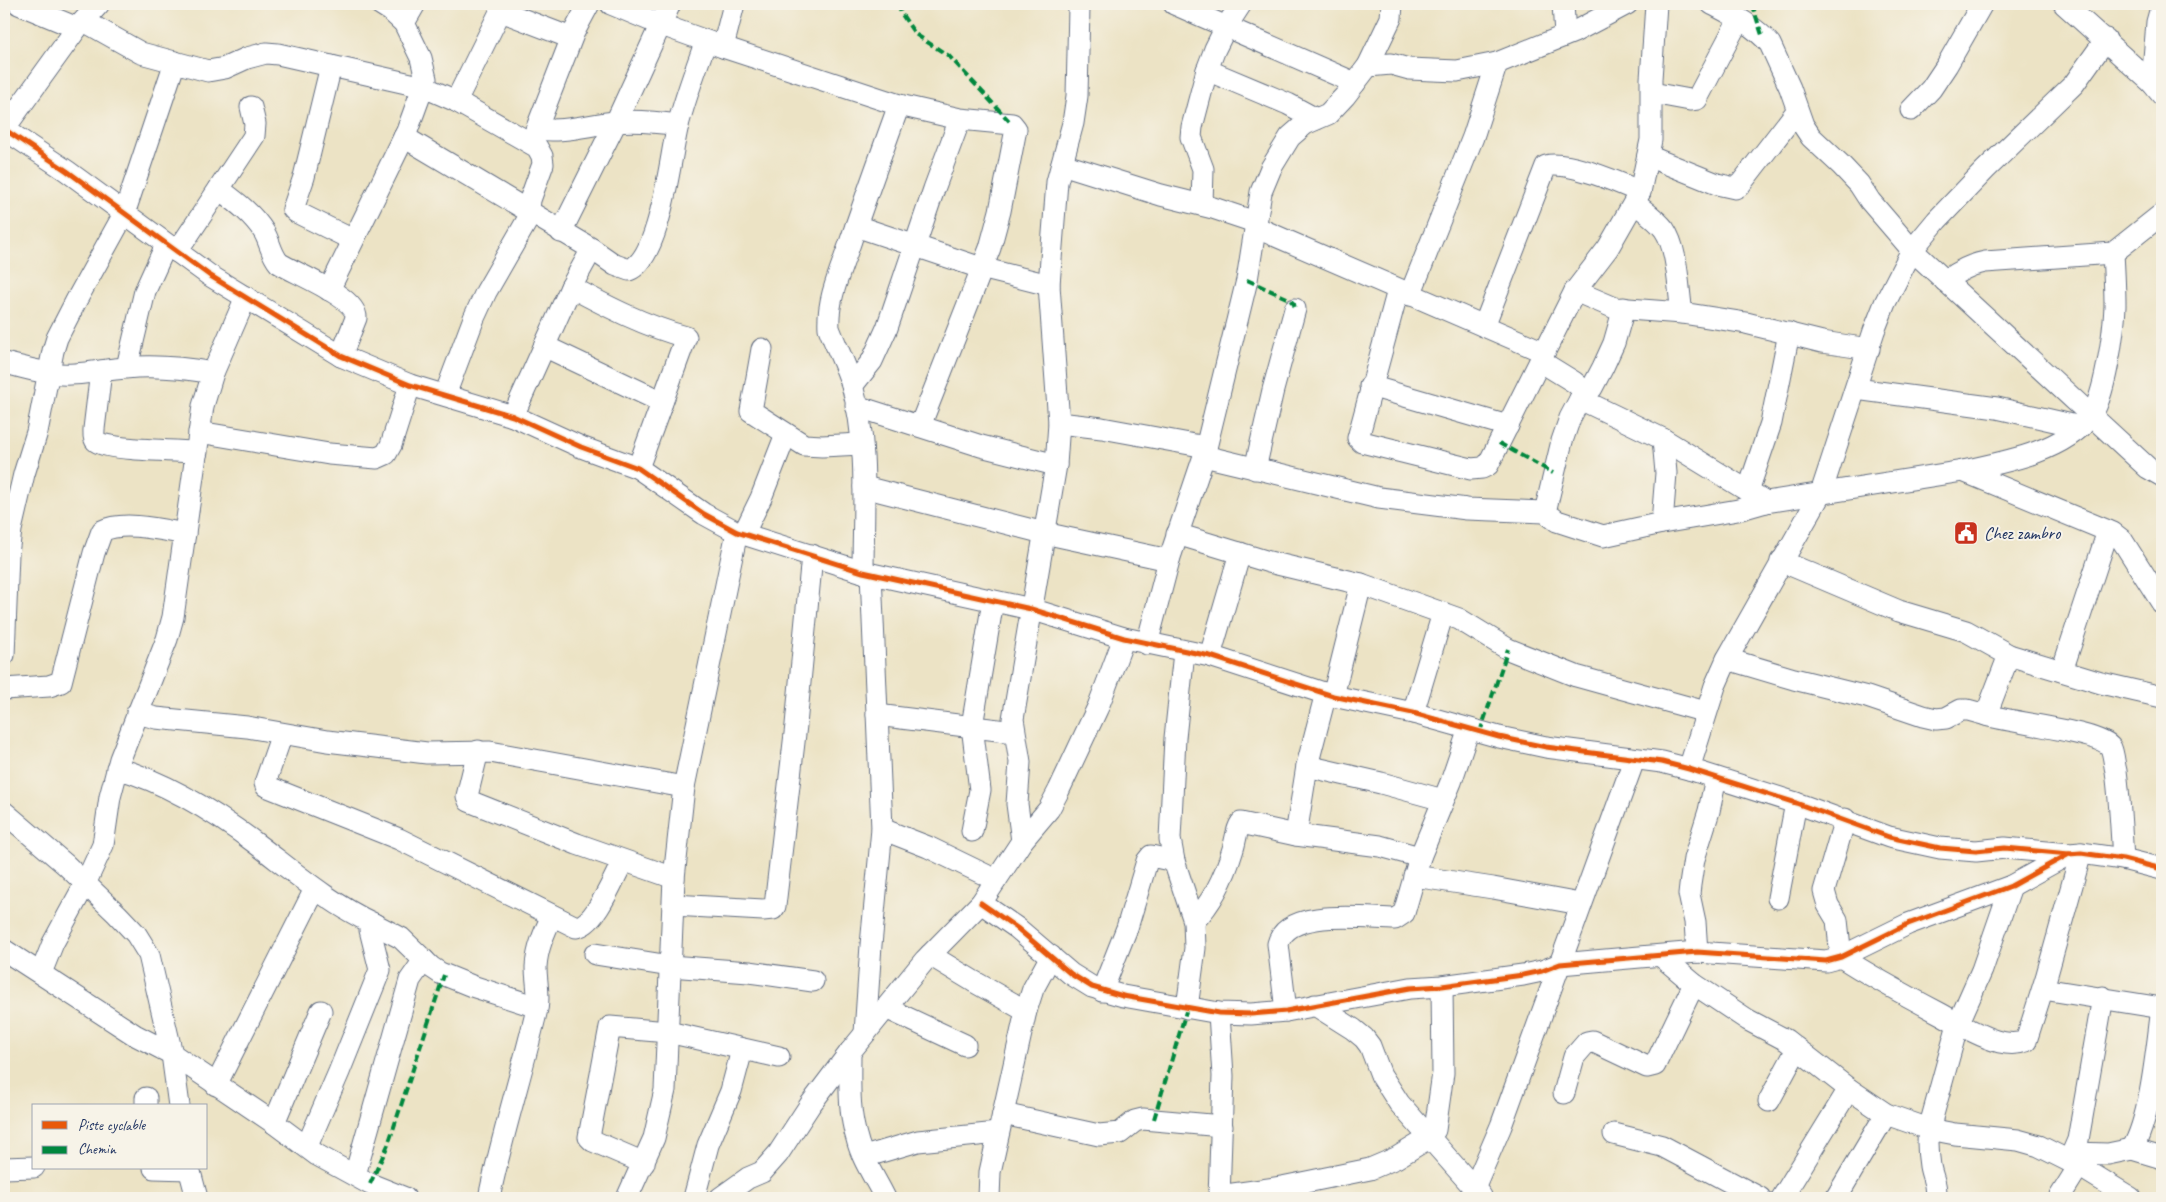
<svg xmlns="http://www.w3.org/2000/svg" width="2166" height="1202" font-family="Caveat,sans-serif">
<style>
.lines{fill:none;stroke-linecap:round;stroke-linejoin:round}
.minor-casing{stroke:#646e82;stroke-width:23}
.minor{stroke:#fff;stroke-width:21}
.quiet{stroke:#00873e;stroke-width:4;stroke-dasharray:8 4;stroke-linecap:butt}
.cycleway-casing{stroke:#f7f3e8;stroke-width:8}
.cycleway{stroke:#e8590c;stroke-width:5}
.labels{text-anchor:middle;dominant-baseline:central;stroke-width:4;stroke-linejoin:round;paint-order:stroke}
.poi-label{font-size:18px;fill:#1b2f5e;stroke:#f7f3e8;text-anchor:start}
</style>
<rect width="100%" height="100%" fill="#f7f3e8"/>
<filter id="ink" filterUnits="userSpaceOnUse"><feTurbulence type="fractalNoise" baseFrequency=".02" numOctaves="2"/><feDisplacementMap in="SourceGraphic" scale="10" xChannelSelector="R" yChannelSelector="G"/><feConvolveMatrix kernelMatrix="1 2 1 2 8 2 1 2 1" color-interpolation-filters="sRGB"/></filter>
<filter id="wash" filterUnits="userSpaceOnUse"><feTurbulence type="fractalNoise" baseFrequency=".0096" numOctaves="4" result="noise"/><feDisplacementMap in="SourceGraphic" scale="20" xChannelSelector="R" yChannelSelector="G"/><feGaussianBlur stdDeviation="1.12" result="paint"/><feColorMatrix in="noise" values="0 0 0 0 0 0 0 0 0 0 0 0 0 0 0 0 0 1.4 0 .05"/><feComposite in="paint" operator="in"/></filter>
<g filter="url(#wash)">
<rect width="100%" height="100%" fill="#ece3c5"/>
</g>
<g filter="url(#ink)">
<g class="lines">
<defs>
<g id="minor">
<path d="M 19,4 L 77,28"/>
<path d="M 611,4 L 659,24 L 723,47 L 899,105 C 882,152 865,199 849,246 C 840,272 827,300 829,328 C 836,347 846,365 852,385 C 869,445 863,511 863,572"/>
<path d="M 1174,4 L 1355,83"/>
<path d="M 1563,4 L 1565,35"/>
<path d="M 1712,4 C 1733,15 1755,26 1770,44 L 1790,88 L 1803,125 L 1811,137 L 1841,165 L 1859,184 L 1870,201 L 1912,250 L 2148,468 L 2162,476"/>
<path d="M 2064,4 L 2152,83 L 2162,95"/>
<path d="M 501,11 L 571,38"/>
<path d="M 84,21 L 141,53 L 208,71 L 225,68 L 247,58 L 266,53 L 278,54 L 424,87 L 456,101 L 537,147 L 542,156 L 543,164 L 530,200 L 528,219 L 486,292 L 474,318 L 445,395"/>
<path d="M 404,23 L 415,4"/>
<path d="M 723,47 L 734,4"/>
<path d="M 331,66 L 304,177 L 293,209 L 296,212 L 353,240"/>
<path d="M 1368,66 L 1391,64 L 1409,69 L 1457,71 L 1497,63 L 1574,32 L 1627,4"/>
<path d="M 1207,70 L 1288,104 L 1316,119"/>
<path d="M 2152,83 L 2157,22 L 2162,4"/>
<path d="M 1652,93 L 1690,100 L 1697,99 L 1739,19"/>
<path d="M 456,101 L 504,4"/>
<path d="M 899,105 L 960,119 L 1012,124 L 1016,129 L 1000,211 L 990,248 L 920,426"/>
<path d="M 1911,110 L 1931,89 L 1947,65 L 1982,4"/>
<path d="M 4,129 L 67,171 L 209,275 L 341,356 L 410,385 L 513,416 L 581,447 L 638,468 L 704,514 L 737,532 L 863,572 L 1031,609 L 1124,638 L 1210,656 L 1333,696 L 1413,713 L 1499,737 L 1546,747 L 1662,762 L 1689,769 L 1796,803 L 1889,837 L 1940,848 L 1976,851 L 2005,848 L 2069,854 L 2081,853 L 2123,859 L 2162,869"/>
<path d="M 4,129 L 77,28 L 99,4"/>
<path d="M 538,129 C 564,133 590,124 616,122 C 637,120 657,122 678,125"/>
<path d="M 404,137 L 592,249 L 571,287 L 513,416"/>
<path d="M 531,143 L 574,32 L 589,4"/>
<path d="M 1648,156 L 1717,184 L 1735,188 L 1739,186 L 1797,111"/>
<path d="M 1062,164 L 1161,195 L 1213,208 L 1255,222"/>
<path d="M 219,189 C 235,201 253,214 264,232 C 270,242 271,254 279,263 C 296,274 357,297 356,318 L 341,356"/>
<path d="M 1635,203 C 1644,211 1656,219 1664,229 C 1678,249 1678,288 1682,313"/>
<path d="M 1202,205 L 1203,169 L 1191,137 L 1192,127 L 1207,70 L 1215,49 L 1226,27 L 1241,4"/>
<path d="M 856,226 L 981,268 L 1049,285"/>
<path d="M 1255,227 L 1544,352"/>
<path d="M 561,232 L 616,122 L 670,4"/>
<path d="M 592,249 L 615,265 L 629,270 C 661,258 670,155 678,125 C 686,96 696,68 706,41"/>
<path d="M 177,252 L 254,136 L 255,124 L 251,107"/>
<path d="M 1945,281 C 1958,271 1969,265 1985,262 L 2113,253 L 2162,214"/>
<path d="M 571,287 C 608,307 645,326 686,337 L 638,468"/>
<path d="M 329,290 L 407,131 L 426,79 L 421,58 L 404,23 L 391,11 L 380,4"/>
<path d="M 1398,290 L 1358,438 L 1362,442 L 1471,469 L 1482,468 L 1488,465 L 1575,291 L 1608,248 L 1640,192 L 1651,140 L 1651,79 L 1656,4"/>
<path d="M 1575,291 L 1615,308 L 1682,313 L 1746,323 L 1822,342 L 1869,349"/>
<path d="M 1410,295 L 1473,137 L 1497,63"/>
<path d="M 1484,326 L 1546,166 C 1567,160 1620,183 1640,192"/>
<path d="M 544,346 L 662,402"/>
<path d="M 762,349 L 751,411 L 804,445 L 822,446 L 861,444"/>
<path d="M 1540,361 L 1574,382 L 1587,393"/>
<path d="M 4,363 C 19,366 34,371 49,373 C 74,377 100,370 125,368 C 154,365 185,368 213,373"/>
<path d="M 127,367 L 145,291 L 166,245"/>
<path d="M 101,371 L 94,429 C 94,433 93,438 96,441 C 103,450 182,451 197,452"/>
<path d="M 852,386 L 872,361 L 887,328 L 934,189 L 960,119"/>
<path d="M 1370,386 L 1508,426"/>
<path d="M 1856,389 L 1997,408 L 2081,427"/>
<path d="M 1580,399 L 1663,439 L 1766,502"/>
<path d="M 856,406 L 981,446 L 1056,465"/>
<path d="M 1059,423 L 1102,428 L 1206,447"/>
<path d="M 199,432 L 329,454 L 377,458 L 386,454 L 391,445 L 410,385"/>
<path d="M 1204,456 L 1379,498 L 1467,509 L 1545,512 L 1557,521 L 1603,536 L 1662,523 L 1738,510 L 1766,502 L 1963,471 C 2005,462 2062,452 2090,417 C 2105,398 2114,331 2115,306 C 2115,288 2114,270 2113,253"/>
<path d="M 1255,469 L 1273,390 L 1295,309"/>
<path d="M 1963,471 L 2113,533 L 2122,540 L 2162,603"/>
<path d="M 864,487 L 1044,533 L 1169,560"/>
<path d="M 1748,491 L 1771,423 L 1789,333"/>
<path d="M 1545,512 L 1562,441 L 1570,418 L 1580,399 L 1592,388 L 1603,367 L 1614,343 L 1624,308"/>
<path d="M 1662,523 L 1666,473 L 1663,439"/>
<path d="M 744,533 L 761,498 L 786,434"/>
<path d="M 1177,534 L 1269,562 L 1361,584 L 1459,619 L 1508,649 L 1576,676 L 1706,712"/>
<path d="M 1781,561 L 1899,611 L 1966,631 L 2009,655 L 2101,683 L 2162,697"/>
<path d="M 1147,644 L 1169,560 L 1204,456 L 1247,280 L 1261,192 L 1271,168 L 1290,137 L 1305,124 L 1328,114 L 1345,96 L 1368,66 L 1391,18 L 1392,4"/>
<path d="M 1184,652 L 1175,738 L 1170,839 L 1174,861 L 1194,921 L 1195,948 L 1187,1008"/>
<path d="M 4,655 L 8,554 L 11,530 L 24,474 L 37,432 L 53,351 L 57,338 L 77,299 L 124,214 L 175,62"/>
<path d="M 2009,655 L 1986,715 C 2007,722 2102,732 2111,748 C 2114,755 2114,764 2116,771 C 2120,800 2121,830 2123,859"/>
<path d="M 1210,656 L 1240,553"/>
<path d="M 1727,659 L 1794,679 L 1867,697 L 1923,716 L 1936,719 L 1946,718 L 1961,710 L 1968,710 L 1986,715"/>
<path d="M 2062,671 L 2108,531"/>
<path d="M 4,689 L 49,686 L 61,682 L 94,553 L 102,531 C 123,520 163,530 185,534"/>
<path d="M 1333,696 L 1361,584"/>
<path d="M 137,713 L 156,718 L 247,727 L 327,741 L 427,753 L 490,752 L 684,787"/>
<path d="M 1413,713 L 1443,613"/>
<path d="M 877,715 L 1014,732"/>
<path d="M 282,734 L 265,783 L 266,786 L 399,839 L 576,927 C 596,925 614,877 623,861"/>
<path d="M 478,751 L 467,796 L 469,801 L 577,844 L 674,878"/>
<path d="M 1307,766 L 1381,783 L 1443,800"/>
<path d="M 117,768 C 168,783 216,813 258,845 C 295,873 331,904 374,924 L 370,930 L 380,970 L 339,1072 L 307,1146"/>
<path d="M 1689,769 L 1715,686 L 1727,659 L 1821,493 L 1874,331 L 1885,303 L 1912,250 L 1937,220 L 1985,170 L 2074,84 L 2106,39"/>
<path d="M 4,812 L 66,865 L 117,914 L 136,934 L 149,955 L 172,1054 L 179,1106"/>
<path d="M 1845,819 L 1824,891 L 1828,905 L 1837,920 L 1841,957 C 1873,978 1907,996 1941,1014 C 1959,1024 1980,1037 2000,1042 C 2009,1044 2018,1044 2026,1041 L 2046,978 L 2081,853"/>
<path d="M 882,829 L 928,847 L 996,880"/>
<path d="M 972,831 L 980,790 L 972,726 L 993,601"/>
<path d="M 1296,835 L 1307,766 L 1326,693"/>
<path d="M 1022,841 L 1017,804 L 1020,762 L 1013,719 L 1056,465 L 1059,423 L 1049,285 L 1057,182 L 1073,123 L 1077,96 L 1079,7"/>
<path d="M 1414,876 L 1493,888 L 1580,904"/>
<path d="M 1778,898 L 1796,803"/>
<path d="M 981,903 L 1017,928 L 1071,974 L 1092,987 L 1123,996 L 1219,1013 L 1251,1014 L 1286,1011 L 1410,988 L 1442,986 L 1523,975 L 1542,971 L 1560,964 L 1697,952 L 1826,961 L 1841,957 L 1908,924 L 2011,886 L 2069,854"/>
<path d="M 673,905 L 763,910 L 773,909 L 775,906 L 796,725 L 812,555"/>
<path d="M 1194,921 C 1214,901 1225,876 1233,849 C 1236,840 1236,830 1241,823 L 1296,835 L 1380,846 L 1420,857"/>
<path d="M 374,924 L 401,938 L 431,967 L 440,973 L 472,986 L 537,1007"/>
<path d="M 4,950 L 135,1035 L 172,1054 L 274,1123 L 317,1155 L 370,1184 L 405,1198"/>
<path d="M 1697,952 L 1695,922 L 1689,894 L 1690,885 L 1694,859 L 1709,811 L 1716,778"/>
<path d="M 595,954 L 670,966 L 749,972 L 813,981"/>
<path d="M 930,955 L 973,981 L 1026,1011"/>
<path d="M 1661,956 L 1694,984 L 1748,1020 L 1786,1040 L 1849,1089 L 1886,1114 L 1929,1129 L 1955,1134 L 2018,1140 L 2039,1146 L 2079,1166 L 2131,1198"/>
<path d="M 41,973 L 53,943 L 85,884 L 103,845 L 110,797 L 120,759 L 167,639 L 173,617 L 203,406 L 213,373 L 246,297"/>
<path d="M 2043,989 L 2162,1008"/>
<path d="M 1102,991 L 1127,928 L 1147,861 L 1151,856 L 1174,861"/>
<path d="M 1315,1005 L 1353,1029 L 1364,1038 L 1370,1046 L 1381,1075 L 1399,1103 L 1481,1196"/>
<path d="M 886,1008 L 965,1045"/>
<path d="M 2162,1008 C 2157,1045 2151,1118 2132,1149 L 2162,1158"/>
<path d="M 1286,1011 L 1278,944 C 1287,907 1367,919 1395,919 L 1404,913 L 1420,857 L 1451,782 L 1469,729"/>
<path d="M 1219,1013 L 1223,1076 L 1219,1198"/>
<path d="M 865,1033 L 871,945 L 882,829 L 871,574"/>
<path d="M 850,1052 C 850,1081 848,1111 857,1139 C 862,1160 876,1179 885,1198"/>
<path d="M 216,1085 L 315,889"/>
<path d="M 1564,1093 L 1574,1057 L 1587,1042 L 1592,1041 L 1647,1067 L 1655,1065 L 1694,984"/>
<path d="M 146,1098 L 146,1106"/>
<path d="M 1769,1101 L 1797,1049"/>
<path d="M 1003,1114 L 1099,1135 L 1120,1133 L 1135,1121 L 1143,1119 L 1222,1126"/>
<path d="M 274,1123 L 321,1011"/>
<path d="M 1614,1134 L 1662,1146 L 1760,1198"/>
<path d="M 2073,1153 L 2108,1154 L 2132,1149"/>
<path d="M 864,1157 L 918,1141 L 998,1133"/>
<path d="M 2069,1161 L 2078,1140 L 2103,997"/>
<path d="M 644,1163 L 593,1141 L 589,1137 L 610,1027 L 668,1032 L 779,1057"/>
<path d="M 4,1168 L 34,1167"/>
<path d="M 154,1168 L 189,1169"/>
<path d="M 189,1168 L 197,1198"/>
<path d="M 355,1175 L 410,980 L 424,960"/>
<path d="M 1219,1196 L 1282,1187 L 1370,1169 L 1396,1158 L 1429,1138 L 1435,1130 L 1443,1073 L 1442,986"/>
<path d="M 489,1198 C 502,1135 522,1073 537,1009 C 540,996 536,981 536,967 C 537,949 544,933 552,916"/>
<path d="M 627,1198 L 654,1138 L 665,1090 L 674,878 L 684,787 L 737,532"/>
<path d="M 694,1198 L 708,1145 L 731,1091 L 742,1050"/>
<path d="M 720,1198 L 748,1178 L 762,1172 L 778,1154 L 810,1105 L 850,1052 L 925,960 L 981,903 L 1022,841 L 1049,809 L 1059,790 L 1098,707 L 1124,638"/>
<path d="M 989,1198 L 990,1172 L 1026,1011 L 1033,989 L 1051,956"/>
<path d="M 1470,1198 L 1501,1126 L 1634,760"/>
<path d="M 1782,1198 L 1849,1089"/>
<path d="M 1836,1198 L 1886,1114"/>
<path d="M 1935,1198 C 1938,1186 1932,1178 1930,1166 C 1928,1153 1927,1142 1929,1129 L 1958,1024 L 1982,970 L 2011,886"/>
<path d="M 2059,1198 L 2079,1166"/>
</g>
</defs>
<!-- minor casing -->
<use href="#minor" class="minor-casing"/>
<!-- minor -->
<use href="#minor" class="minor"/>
<!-- quiet -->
<g class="quiet">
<path d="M 898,4 L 901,13 L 915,34 L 949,56 L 1012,124"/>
<path d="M 1752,4 L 1762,35"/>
<path d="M 1247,280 L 1289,299 L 1294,304 L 1295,309"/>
<path d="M 1499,443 L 1553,473"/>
<path d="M 1480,732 L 1508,649"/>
<path d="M 1154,1119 L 1187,1008"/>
<path d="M 370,1184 L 388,1145 L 444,975"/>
</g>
<defs>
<g id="cycleway">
<path d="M 4,129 L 67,171 L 209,275 L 341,356 L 410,385 L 513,416 L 581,447 L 638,468 L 704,514 L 737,532 L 863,572 L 1031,609 L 1124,638 L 1210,656 L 1333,696 L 1413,713 L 1499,737 L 1546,747 L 1662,762 L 1689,769 L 1796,803 L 1889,837 L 1940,848 L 1976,851 L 2005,848 L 2069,854 L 2081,853 L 2123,859 L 2162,869"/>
<path d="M 981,903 L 1017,928 L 1071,974 L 1092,987 L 1123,996 L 1219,1013 L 1251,1014 L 1286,1011 L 1410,988 L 1442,986 L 1523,975 L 1542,971 L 1560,964 L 1697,952 L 1826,961 L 1841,957 L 1908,924 L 2011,886 L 2069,854"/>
</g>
</defs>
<!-- cycleway casing -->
<use href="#cycleway" class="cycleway-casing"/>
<!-- cycleway -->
<use href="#cycleway" class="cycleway"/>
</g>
</g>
<!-- icons -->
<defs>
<symbol id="civic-square" viewBox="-11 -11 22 22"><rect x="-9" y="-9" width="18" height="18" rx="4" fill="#c8321e" stroke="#f7f3e8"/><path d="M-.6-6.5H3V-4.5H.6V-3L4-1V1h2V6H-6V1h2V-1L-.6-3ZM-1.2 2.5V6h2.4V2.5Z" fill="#fff"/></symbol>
</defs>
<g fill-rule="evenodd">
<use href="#civic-square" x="1952" y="519" width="28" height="28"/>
</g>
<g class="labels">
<!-- poi labels -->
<g class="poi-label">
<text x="1984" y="533">Chez zambro</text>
</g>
</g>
<!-- margin -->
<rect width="2166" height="1202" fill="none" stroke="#f7f3e8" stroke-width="20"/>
<!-- legend -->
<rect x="32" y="1104" width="175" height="65" fill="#f7f3e8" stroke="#9fa5b1"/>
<rect x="42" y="1121" width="25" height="8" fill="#e8590c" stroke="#9fa5b1"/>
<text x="78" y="1130" font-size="15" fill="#1b2f5e">Piste cyclable</text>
<rect x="42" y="1146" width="25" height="8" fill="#00873e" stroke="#9fa5b1"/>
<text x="78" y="1154" font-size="15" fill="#1b2f5e">Chemin</text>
</svg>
